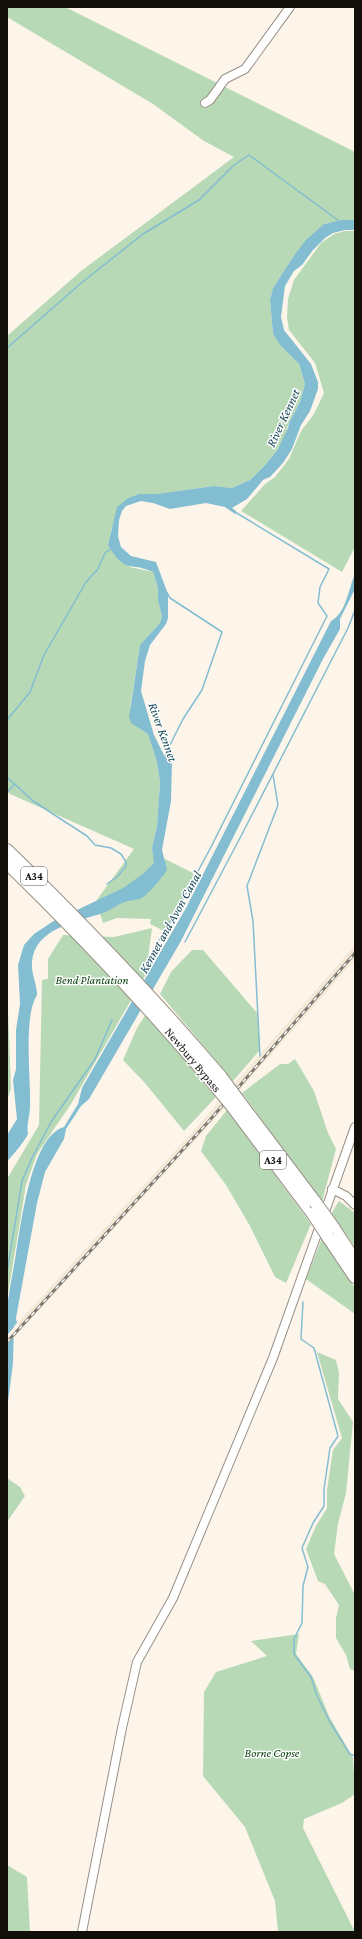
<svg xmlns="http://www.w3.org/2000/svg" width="362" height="1939" font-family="'Crimson Pro',serif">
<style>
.built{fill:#f4e8d6}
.green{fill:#b7d9b6}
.water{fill:#83bdd1}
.pier{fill:#fef5ea}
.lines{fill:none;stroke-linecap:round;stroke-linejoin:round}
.stream{stroke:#83bdd1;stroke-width:1.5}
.minor-casing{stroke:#989086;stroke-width:10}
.highway-casing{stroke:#989086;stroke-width:14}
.minor{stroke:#fff;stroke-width:8}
.highway{stroke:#fff;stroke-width:12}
.rail-casing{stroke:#7e7971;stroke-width:3}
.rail{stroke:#fff;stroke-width:1.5;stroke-dasharray:4.5;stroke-linecap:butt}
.highway-bridge-casing{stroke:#989086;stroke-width:14;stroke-linecap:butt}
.highway-bridge{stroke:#fff;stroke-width:12}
.labels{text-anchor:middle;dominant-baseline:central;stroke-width:3;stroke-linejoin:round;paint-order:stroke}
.shield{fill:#fff;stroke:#595754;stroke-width:1}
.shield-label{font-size:11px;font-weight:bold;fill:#120f0b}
.park-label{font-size:12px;font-style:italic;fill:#0c4312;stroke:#fff}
.street-label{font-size:12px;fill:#120f0b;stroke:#fff}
.water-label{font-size:13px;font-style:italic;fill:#164857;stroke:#fff}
</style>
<rect width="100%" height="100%" fill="#fef5ea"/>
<!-- built -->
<path class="built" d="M 355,945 L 355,959 L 330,988 L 191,1145 L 21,1330 L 18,1323 L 25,1315 L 195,1129 Z"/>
<!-- green -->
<g class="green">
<path d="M 7,7 L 65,7 L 355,152 L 355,220 L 342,220 L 324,224 L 293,257 L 273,288 L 270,300 L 273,334 L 280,345 L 299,364 L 305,384 L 300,402 L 289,423 L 283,442 L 266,464 L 250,480 L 232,488 L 214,486 L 156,494 L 139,494 L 128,498 L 112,527 L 108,545 L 130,567 L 153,572 L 158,588 L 158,601 L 162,616 L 160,623 L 140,645 L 130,708 L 131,713 L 139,728 L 148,734 L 157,762 L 160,782 L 157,826 L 152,848 L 153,853 L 195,874 L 176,912 L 164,931 L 150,924 L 151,919 L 117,918 L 103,923 L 96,901 L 134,849 L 10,794 L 7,791 L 7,336 L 81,271 L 234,157 L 204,141 L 153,104 L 7,17 Z"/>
<path d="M 345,231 L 355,231 L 355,547 L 342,572 L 241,511 L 265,484 L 275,477 L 289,459 L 301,431 L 314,414 L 324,393 L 315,363 L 289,330 L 287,318 L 288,299 L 294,280 L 321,243 L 334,234 Z"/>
<path d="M 152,928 L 148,958 L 152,964 L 71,1104 L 37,1154 L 26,1185 L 7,1300 L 7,1179 L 39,1125 L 42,980 L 48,979 L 48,959 L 63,935 L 114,937 Z"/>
<path d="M 192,950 L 203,950 L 257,1013 L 260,1043 L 259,1051 L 233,1081 L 160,994 L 171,972 Z"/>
<path d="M 7,981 L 11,1089 L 7,1100 Z"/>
<path d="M 146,1014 L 216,1097 L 184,1131 L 145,1083 L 123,1060 L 137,1028 Z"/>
<path d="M 295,1059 L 314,1091 L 328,1133 L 336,1149 L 322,1202 L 242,1093 L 280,1064 L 288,1064 Z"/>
<path d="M 227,1110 L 311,1224 L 286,1283 L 275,1277 L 250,1226 L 226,1185 L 201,1151 L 206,1136 Z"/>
<path d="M 339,1201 L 355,1213 L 355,1247 L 331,1214 Z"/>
<path d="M 322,1238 L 355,1288 L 355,1314 L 306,1279 Z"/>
<path d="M 317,1352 L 336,1360 L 339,1373 L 338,1399 L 353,1422 L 346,1493 L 338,1524 L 334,1554 L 355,1595 L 355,1671 L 350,1669 L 346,1655 L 336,1638 L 336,1618 L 339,1605 L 325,1584 L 318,1581 L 306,1549 L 316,1526 L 327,1508 L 327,1490 L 333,1450 L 342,1438 Z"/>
<path d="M 7,1478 L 20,1487 L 25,1496 L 7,1522 Z"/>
<path d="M 299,1634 L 296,1654 L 313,1677 L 329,1716 L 353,1758 L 355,1794 L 342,1803 L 304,1819 L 303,1828 L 355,1932 L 278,1932 L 275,1901 L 245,1827 L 203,1776 L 204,1692 L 216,1672 L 267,1656 L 251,1641 Z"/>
<path d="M 7,1865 L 27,1877 L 30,1932 L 7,1932 Z"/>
</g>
<!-- water -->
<g class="water">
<path d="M 342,220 L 355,220 L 355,230 L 345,230 L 333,233 L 325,238 L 313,250 L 302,265 L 294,271 L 285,286 L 281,317 L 284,330 L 311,364 L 318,382 L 318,389 L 310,411 L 301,425 L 292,449 L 283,463 L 270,477 L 263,480 L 247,499 L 232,508 L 236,511 L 235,514 L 225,507 L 206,503 L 170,509 L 153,503 L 141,501 L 126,506 L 122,511 L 119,520 L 118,536 L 121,547 L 131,556 L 156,562 L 168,594 L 168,618 L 166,624 L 150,645 L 145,661 L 141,691 L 154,735 L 165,757 L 172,761 L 171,801 L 162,850 L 167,870 C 162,878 148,895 140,899 C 136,900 132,900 128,901 C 119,903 111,910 103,913 C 76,922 35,928 32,962 C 31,974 37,984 37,995 C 23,1017 31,1078 30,1106 C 30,1116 26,1125 28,1134 C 26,1139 12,1157 7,1161 L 7,1135 L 17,1119 L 13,1080 L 16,1069 L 16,1030 L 20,1004 L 18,965 L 24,945 L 34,934 L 52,922 L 123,888 L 143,874 L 154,863 L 152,848 L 157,826 L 160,782 L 157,762 L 148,734 L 131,723 L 129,717 L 140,645 L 160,623 L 162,616 L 158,601 L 158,588 L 153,572 C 129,561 126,575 108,545 L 117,507 L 128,498 L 139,494 L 156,494 L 214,486 L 232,488 L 250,480 L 266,464 L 278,449 L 288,428 L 289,423 L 300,402 L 305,384 L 299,364 L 280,345 L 273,334 L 270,300 L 273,288 L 293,257 L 306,240 L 324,224 Z"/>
<path d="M 355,574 L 355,589 L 340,619 L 340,629 L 323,659 L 181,941 L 89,1099 L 81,1106 L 66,1129 L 64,1139 L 45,1172 L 37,1203 L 16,1318 L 17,1323 L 14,1326 L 13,1363 L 7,1410 C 7,1378 4,1340 7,1309 C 9,1291 13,1272 16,1254 C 21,1225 31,1136 64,1127 L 78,1104 L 82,1088 L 186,908 L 331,621 C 347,612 348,589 355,574 Z"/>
</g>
<!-- pier -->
<path class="pier" d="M 18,1323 L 16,1327 L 16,1335 L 7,1344 L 7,1335 Z"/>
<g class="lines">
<!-- stream -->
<g class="stream">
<path d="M 7,348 L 80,284 L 143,234 L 199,200 L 234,165 L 249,155 L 339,221"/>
<path d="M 7,720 L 30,692 L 44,655 L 86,582 L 98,569 L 105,553 L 111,549"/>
<path d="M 165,759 L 166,753 L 183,719 L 202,690 L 222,632 L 170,598 L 167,593"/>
<path d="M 7,777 L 33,801 L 87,836 L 95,845 L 111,848 L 121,854 L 126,862 L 126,866 L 118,876 L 107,884"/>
<path d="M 7,792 L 14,785"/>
<path d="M 185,942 L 240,838 L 348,628 L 355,610"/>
<path d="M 153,950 L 176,912 L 211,847 L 327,616 L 318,603 L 320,587 L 329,569 L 235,512"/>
<path d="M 260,1056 L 253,921 L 247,886 L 278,805 L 273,775"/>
<path d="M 7,1272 L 22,1181 L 32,1158 L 51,1122 L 95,1059 L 112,1020"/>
<path d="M 303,1302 L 301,1339 L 314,1348 L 338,1436 L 330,1448 L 324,1489 L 324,1506 L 313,1523 L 302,1548 L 308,1567 L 303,1586 L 302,1623 L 294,1639 L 294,1654 L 311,1677 L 317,1696 L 331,1724 L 350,1754 L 355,1756"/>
</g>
<defs>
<g id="minor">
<path d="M 205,103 L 210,100 L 225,79 L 245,69 L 290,7"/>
<path d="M 332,1189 L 346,1196 L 355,1205"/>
<path d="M 82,1932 L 122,1728 L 137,1662 L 173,1598 L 273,1358 L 355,1127"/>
</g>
<g id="highway">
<path d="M 7,850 C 82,923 153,997 221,1077"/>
<path d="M 7,863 C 80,934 148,1006 214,1084"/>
<path d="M 238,1100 L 315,1202"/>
<path d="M 232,1106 L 313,1214"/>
<path d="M 333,1227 L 355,1261"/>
<path d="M 328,1237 L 355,1277"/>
</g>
</defs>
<!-- minor casing -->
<use href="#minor" class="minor-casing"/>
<!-- highway casing -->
<use href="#highway" class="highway-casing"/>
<!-- minor -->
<use href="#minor" class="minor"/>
<!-- highway -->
<use href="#highway" class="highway"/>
<defs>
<path id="rail" d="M 7,1342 L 209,1121 L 355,953"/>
</defs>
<!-- rail casing -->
<use href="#rail" class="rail-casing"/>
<!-- rail -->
<use href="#rail" class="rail"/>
<defs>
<g id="highway-bridge">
<path d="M 221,1077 L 238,1100"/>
<path d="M 214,1084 L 232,1106"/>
<path d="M 315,1202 L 333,1227"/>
<path d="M 313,1214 L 328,1237"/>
</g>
</defs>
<!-- highway-bridge casing -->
<use href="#highway-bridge" class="highway-bridge-casing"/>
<!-- highway-bridge -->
<use href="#highway-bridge" class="highway-bridge"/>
</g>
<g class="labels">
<!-- shield labels -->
<g class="shield">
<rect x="21" y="867" width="26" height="18" rx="3"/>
<rect x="260" y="1151" width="26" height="18" rx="3"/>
</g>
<g class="shield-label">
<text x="34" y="876">A34</text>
<text x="273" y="1160">A34</text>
</g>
<!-- park labels -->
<g class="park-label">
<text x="92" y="980">Bend Plantation</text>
<text x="272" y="1753">Borne Copse</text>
</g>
<!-- street labels -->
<g class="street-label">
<text transform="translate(193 1060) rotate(50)">Newbury Bypass</text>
</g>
<!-- water labels -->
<g class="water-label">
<text transform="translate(283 418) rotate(-65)">River Kennet</text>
<text transform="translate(163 732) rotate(70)">River Kennet</text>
<text transform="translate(170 922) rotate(-61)">Kennet and Avon Canal</text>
</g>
</g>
<!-- border -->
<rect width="362" height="1939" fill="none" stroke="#120f0b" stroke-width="16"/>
</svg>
